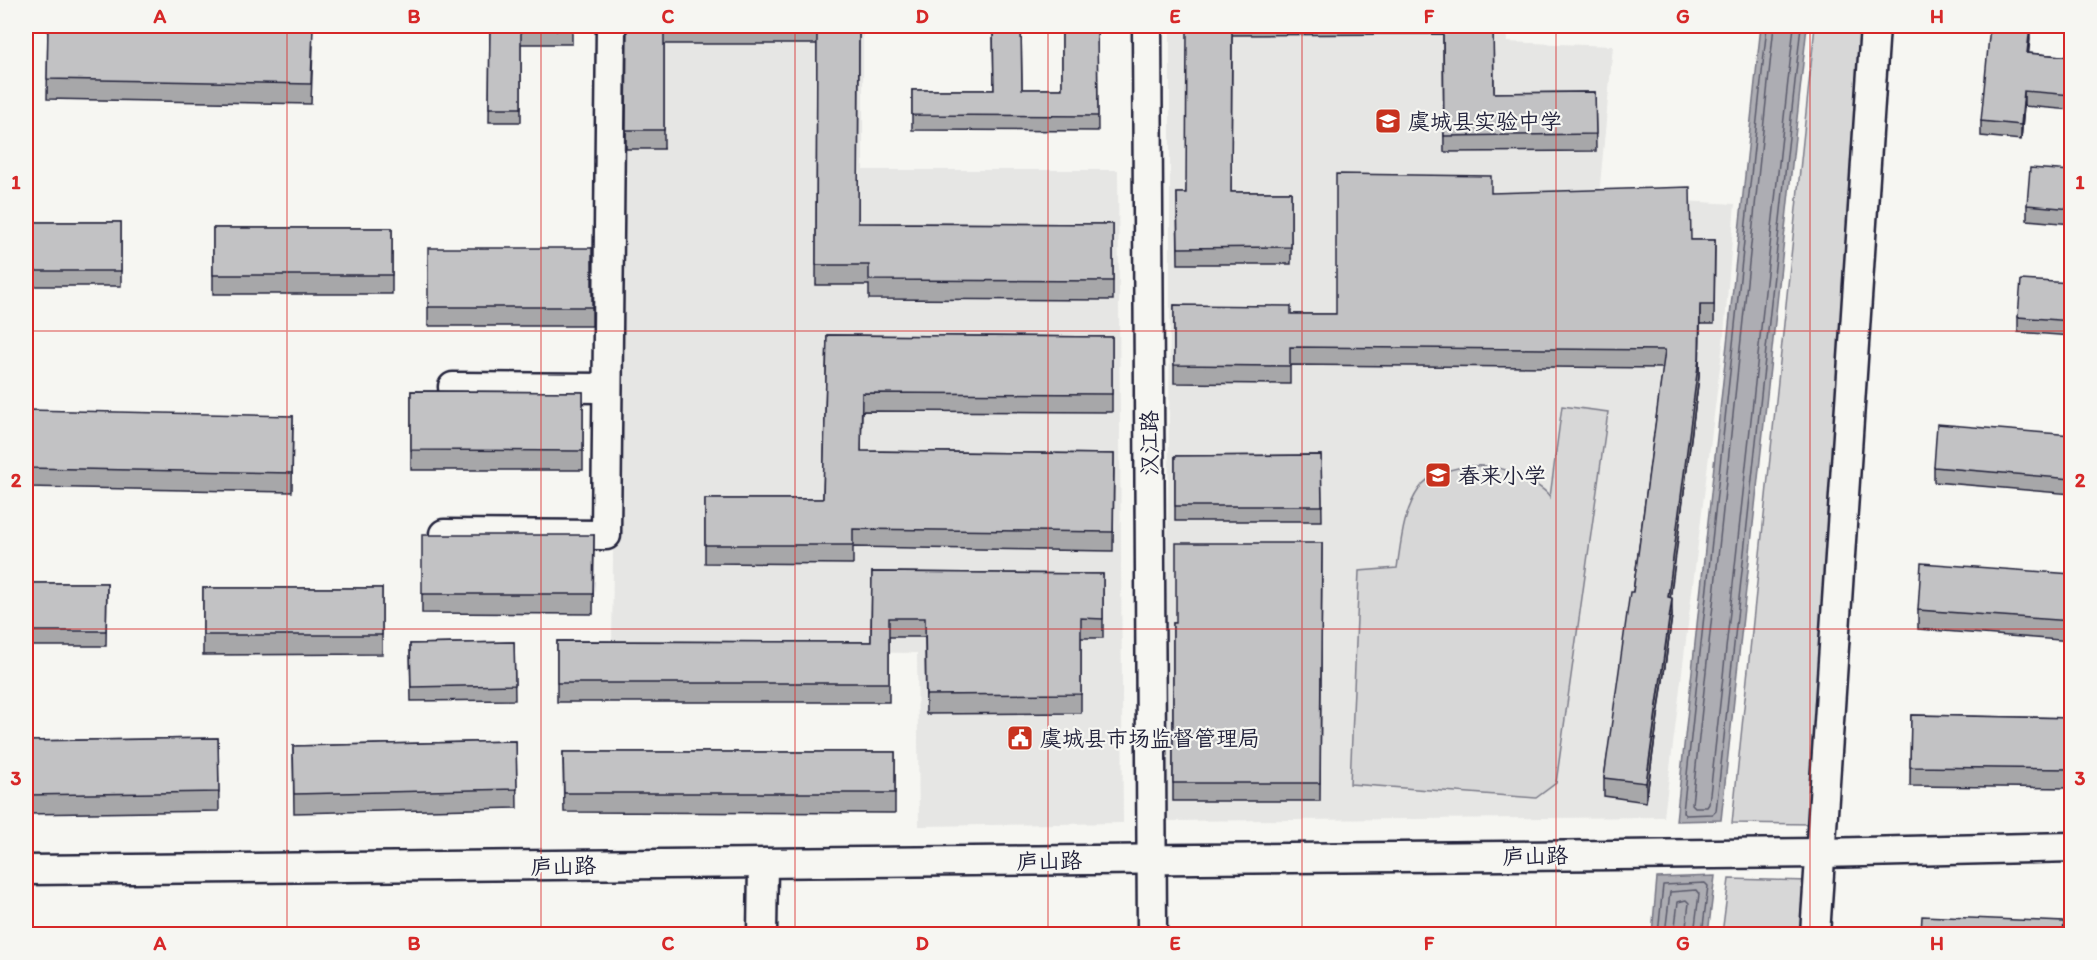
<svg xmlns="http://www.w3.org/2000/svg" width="2097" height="960" font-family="Itim,'LXGW WenKai TC',sans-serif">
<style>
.built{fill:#e6e6e4}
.green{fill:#d7d7d7;stroke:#7c7c89;stroke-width:1.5}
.water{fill:#adadb3;stroke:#757583;stroke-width:1.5}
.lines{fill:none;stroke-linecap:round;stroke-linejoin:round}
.shore{stroke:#5a5a6b;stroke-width:1.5}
.minor-casing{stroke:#22223b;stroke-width:33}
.minor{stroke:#f6f6f2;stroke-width:28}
.wall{fill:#a7a7a9;stroke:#22223b;stroke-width:1.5;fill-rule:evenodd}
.shaded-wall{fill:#888889;stroke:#22223b;stroke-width:1.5}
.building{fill:#c2c2c4;stroke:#22223b;stroke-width:1.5}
.grid{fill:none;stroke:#d62828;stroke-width:1.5;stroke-opacity:0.55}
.labels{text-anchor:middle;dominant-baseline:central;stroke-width:4.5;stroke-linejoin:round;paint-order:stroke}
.poi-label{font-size:22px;fill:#22223b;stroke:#f6f6f2;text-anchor:start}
.street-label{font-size:22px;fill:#22223b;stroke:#f6f6f2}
.neatline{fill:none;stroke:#d62828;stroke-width:2}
.grid-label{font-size:20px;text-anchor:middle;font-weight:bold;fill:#d62828}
</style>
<rect width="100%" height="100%" fill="#f6f6f2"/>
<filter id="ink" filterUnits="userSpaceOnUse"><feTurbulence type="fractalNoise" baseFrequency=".0167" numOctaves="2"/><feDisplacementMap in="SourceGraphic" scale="12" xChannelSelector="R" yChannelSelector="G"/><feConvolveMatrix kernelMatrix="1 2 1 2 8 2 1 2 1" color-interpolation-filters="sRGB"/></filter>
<g filter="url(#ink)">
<!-- built -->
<g class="built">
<path d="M 614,26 L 863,26 L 863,170 L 1118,170 L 1123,823 L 919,826 L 917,653 L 612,649 L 616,287 Z"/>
<path d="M 1170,26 L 1506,26 L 1507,42 L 1613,46 L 1599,196 L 1735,204 L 1724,335 L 1664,817 L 1165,821 L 1170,321 Z"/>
</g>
<!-- green -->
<g class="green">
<path d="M 1815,26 L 1868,26 L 1813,824 L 1732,823 Z"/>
<path d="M 1562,406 L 1608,412 L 1556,783 L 1536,798 L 1350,784 L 1359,571 L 1397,568 C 1401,542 1403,512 1419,489 C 1424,480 1432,476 1441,473 C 1473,461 1504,464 1533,483 C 1540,487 1547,491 1550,497 Z"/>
<path d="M 1729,879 L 1809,881 L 1804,934 L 1722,934 Z"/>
</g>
<!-- water -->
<g class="water">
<path d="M 1761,26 L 1807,26 L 1721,820 L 1676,821 Z"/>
<path d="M 1715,876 L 1708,934 L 1652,934 L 1657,878 Z"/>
</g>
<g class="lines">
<!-- shore -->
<g class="shore">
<path d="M 1767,26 L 1683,812 L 1686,815 L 1713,814 L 1716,811 L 1801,26"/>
<path d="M 1774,26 L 1692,804 L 1695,807 L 1707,807 L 1709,804 L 1794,26"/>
<path d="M 1658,934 L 1663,885 L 1705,883 L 1708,886 L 1702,934"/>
<path d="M 1665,934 L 1670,892 L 1696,890 L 1699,894 L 1694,934"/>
<path d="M 1674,934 L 1678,902 L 1686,900 L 1689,903 L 1685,934"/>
</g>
<defs>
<g id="minor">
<path d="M 1147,26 L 1152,934"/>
<path d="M 453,387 L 607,388"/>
<path d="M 444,534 L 606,535 L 611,26"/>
<path d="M 26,870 L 1822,853 L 2072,847"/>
<path d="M 762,934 L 763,864"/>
<path d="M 1815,934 L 1875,26"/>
</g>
</defs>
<!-- minor casing -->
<use href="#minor" class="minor-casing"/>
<!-- minor -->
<use href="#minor" class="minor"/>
</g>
<!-- wall -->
<g class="wall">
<path d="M 48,26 L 313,46 L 311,104 L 47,99 Z"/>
<path d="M 490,26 L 572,26 L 572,44 L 521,44 L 521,122 L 489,122 Z"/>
<path d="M 627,26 L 859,26 L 858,223 L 1113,224 L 1113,300 L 869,299 L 869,285 L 816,285 L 817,44 L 664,44 L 664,149 L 626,149 Z"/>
<path d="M 993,26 L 1097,26 L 1098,131 L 912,130 L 912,90 L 994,90 ZM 1021,27 L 1062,27 L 1062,89 L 1022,89 Z"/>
<path d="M 1196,26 L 1728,26 L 1728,29 L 1496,27 L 1496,34 L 1493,34 L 1494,93 L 1595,92 L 1596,151 L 1444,152 L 1443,34 L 1232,35 L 1231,192 L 1291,192 L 1291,264 L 1178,264 L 1177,193 L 1186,193 Z"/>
<path d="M 2030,26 L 2028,53 L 2072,57 L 2072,110 L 2024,106 L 2021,140 L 1981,136 L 1981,121 Z"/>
<path d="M 2072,171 L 2072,224 L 2027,220 L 2027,205 Z"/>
<path d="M 1491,193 L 1691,240 L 1715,240 L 1714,324 L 1700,324 L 1699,377 L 1670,597 L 1672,616 L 1646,802 L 1604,796 L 1604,778 L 1633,592 L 1663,368 L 1290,365 L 1290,384 L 1174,383 L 1174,305 L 1291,314 L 1336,314 Z"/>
<rect x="26" y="222" width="95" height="64"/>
<rect x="213" y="228" width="179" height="66"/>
<path d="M 592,248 L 592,326 L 428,326 L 428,307 Z"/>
<path d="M 2072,283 L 2072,336 L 2018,332 L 2018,317 Z"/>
<path d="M 827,335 L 1112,337 L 1112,412 L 862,411 L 861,451 L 1114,454 L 1113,551 L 853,547 L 853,564 L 705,563 L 705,499 L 823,499 Z"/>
<path d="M 411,391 L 583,392 L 583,470 L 411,470 Z"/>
<path d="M 293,416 L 292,492 L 27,487 L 27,468 Z"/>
<path d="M 2072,435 L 2072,494 L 1934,482 L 1934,467 Z"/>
<path d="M 1321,455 L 1322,521 L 1175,521 L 1175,456 Z"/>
<path d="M 594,535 L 593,614 L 422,613 L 422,594 Z"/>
<path d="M 1322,543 L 1320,801 L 1173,801 L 1173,623 L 1176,623 Z"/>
<path d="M 872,572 L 1103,574 L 1103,638 L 1081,638 L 1081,713 L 926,714 L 925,637 L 889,637 L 889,702 L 557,702 L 557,641 L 871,642 Z"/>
<path d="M 2072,574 L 2072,641 L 1918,629 L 1918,610 Z"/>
<path d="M 26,583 L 107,583 L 106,646 L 26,646 Z"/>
<path d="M 203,588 L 382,588 L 382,654 L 203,655 Z"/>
<path d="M 514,642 L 515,700 L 411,701 L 410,644 Z"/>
<path d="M 1911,715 L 2072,718 L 2072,788 L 1910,786 Z"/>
<path d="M 218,738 L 219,811 L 26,814 L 26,741 Z"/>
<path d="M 516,741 L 517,808 L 294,813 L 293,746 Z"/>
<path d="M 563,752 L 895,752 L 895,813 L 564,812 Z"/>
</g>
<!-- shaded-wall -->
<g class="shaded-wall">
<path d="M 2030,26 L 2030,40 L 2027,68 L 2027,53 Z"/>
<path d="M 2024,91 L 2024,106 L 2021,140 L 2021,125 Z"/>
<path d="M 1700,305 L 1699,377 L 1668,616 L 1668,597 Z"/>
<path d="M 1672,598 L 1672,616 L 1646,802 L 1646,783 Z"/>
</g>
<!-- building -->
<g class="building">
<path d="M 48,26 L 248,26 L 313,27 L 311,84 L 47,79 Z"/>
<path d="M 490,26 L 572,26 L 572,30 L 521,30 L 521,108 L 489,108 Z"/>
<path d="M 627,26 L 664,26 L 664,130 L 626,130 Z"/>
<path d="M 817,26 L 859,26 L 858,223 L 1113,224 L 1113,281 L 869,280 L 869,265 L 816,265 Z"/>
<path d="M 993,26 L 1021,26 L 1022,89 L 1062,89 L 1062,26 L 1097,26 L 1098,116 L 912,115 L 912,90 L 994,90 Z"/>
<path d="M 1196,26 L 1232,26 L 1231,192 L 1291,192 L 1291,247 L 1178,248 L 1177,193 L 1186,193 L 1187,30 L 1196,30 Z"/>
<path d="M 1443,26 L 1493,26 L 1494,93 L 1595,92 L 1596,134 L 1444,136 Z"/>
<path d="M 1990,26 L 2030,26 L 2027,53 L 2072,57 L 2072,95 L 2024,91 L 2021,125 L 1981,121 Z"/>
<path d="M 2030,168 L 2072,171 L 2072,209 L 2027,205 Z"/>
<path d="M 1336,174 L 1491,176 L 1491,193 L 1690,187 L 1691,240 L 1715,240 L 1714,305 L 1700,305 L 1699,358 L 1668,597 L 1672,598 L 1646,783 L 1604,778 L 1630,592 L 1633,592 L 1665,350 L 1290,347 L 1290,366 L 1174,365 L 1174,305 L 1291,306 L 1291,314 L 1336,314 Z"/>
<rect x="26" y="222" width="95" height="49"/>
<rect x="213" y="228" width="179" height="47"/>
<rect x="428" y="248" width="164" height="59"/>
<path d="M 2021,280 L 2072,283 L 2072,321 L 2018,317 Z"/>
<path d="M 827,335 L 1112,337 L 1112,394 L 862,393 L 861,451 L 1114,454 L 1113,532 L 853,529 L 853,545 L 705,545 L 705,499 L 823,499 Z"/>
<path d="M 411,391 L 583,392 L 583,451 L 411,450 Z"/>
<path d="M 28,410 L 293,416 L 292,473 L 27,468 Z"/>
<path d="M 1937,424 L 2072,435 L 2072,479 L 1934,467 Z"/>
<path d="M 1321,455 L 1322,506 L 1175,506 L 1175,456 Z"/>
<path d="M 422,535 L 594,535 L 593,594 L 422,594 Z"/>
<path d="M 1176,543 L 1322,543 L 1320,783 L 1173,783 L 1173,623 L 1176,623 Z"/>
<path d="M 1921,563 L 2072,574 L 2072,621 L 1918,610 Z"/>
<path d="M 872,572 L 1103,574 L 1103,619 L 1081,618 L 1081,694 L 926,695 L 925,618 L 889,618 L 889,683 L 557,683 L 557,641 L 871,642 Z"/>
<path d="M 26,583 L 107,583 L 106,631 L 26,631 Z"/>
<rect x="203" y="588" width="179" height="47"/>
<path d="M 514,642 L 515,685 L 411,687 L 410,644 Z"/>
<path d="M 1911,715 L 2072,718 L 2072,769 L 1910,767 Z"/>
<path d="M 218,738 L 219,792 L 26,795 L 26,741 Z"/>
<path d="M 516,741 L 517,789 L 294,794 L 293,746 Z"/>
<path d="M 563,752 L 895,752 L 895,793 L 564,793 Z"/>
<path d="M 1922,916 L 2064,922 L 2063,934 L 1921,934 Z"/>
</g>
</g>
<!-- grid -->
<path class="grid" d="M 287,26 L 287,934M 541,26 L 541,934M 795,26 L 795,934M 1048,26 L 1048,934M 1302,26 L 1302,934M 1556,26 L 1556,934M 1810,26 L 1810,934M 26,331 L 2072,331M 26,629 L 2072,629"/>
<!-- icons -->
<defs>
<symbol id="school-square" viewBox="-11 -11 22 22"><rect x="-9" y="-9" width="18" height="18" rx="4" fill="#c8321e" stroke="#f6f6f2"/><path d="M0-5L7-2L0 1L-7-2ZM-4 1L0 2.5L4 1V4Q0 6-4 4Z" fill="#fff"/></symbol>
<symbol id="civic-square" viewBox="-11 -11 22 22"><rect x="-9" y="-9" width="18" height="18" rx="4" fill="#c8321e" stroke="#f6f6f2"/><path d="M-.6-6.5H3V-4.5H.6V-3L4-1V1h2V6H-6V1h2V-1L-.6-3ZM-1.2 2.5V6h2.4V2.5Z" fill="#fff"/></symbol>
</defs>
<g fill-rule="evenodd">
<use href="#school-square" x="1373" y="106" width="30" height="30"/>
<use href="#school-square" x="1423" y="460" width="30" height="30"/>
<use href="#civic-square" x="1005" y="723" width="30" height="30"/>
</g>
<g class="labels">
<!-- poi labels -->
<g class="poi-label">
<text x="1408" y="121">虞城县实验中学</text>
<text x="1458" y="475">春来小学</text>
<text x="1040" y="738">虞城县市场监督管理局</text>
</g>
<!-- street labels -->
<g class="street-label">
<text transform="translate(1149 443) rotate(-90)">汉江路</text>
<text transform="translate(1535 856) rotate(-1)">庐山路</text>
<text transform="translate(1049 861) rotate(-1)">庐山路</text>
<text transform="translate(563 866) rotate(-1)">庐山路</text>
</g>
</g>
<!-- margin -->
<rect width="2097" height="960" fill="none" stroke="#f6f6f2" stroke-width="66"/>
<rect x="33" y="33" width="2031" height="894" class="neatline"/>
<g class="grid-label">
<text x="160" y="23">A</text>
<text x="414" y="23">B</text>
<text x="668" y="23">C</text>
<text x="922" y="23">D</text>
<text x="1175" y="23">E</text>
<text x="1429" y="23">F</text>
<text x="1683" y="23">G</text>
<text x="1937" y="23">H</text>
<text x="16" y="189">1</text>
<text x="2080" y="189">1</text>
<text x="16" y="487">2</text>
<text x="2080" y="487">2</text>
<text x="16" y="785">3</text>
<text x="2080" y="785">3</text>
<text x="160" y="950">A</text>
<text x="414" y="950">B</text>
<text x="668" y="950">C</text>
<text x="922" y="950">D</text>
<text x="1175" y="950">E</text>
<text x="1429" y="950">F</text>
<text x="1683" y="950">G</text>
<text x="1937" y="950">H</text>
</g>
</svg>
